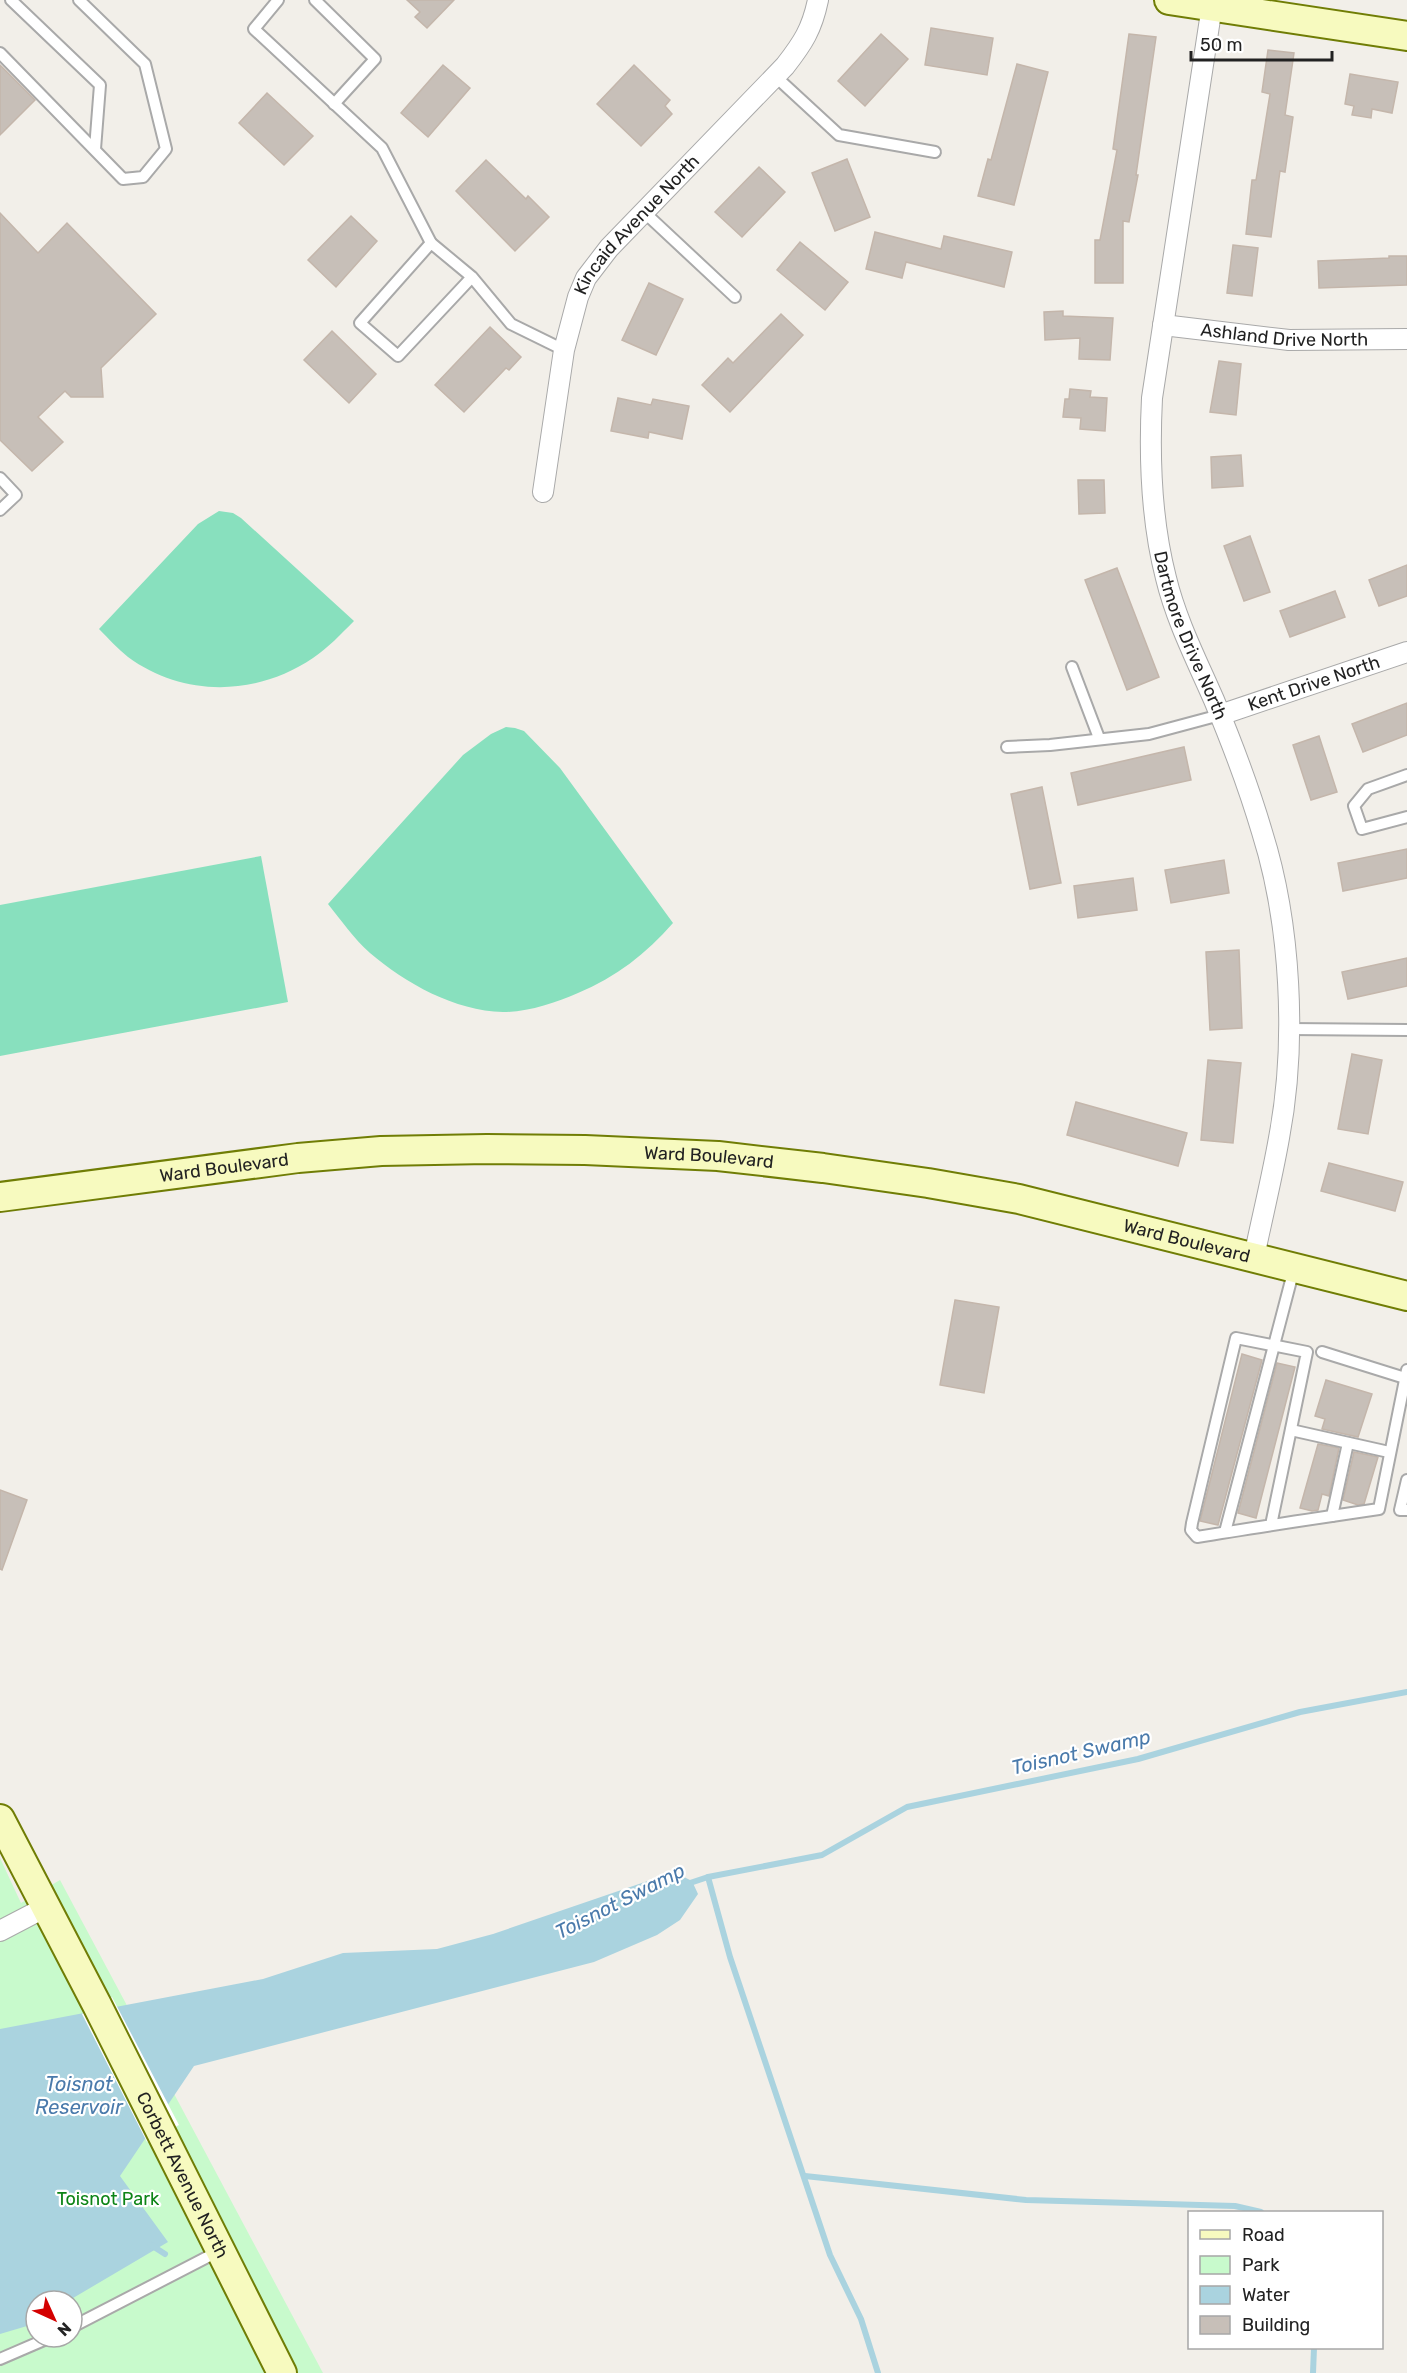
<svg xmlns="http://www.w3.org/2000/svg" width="1407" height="2373" font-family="Rubik,sans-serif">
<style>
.park{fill:#c8facc;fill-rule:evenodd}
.pitch{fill:#88e0be}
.water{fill:#aad3df}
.pier{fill:#fff}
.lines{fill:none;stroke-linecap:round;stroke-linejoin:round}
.stream{stroke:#aad3df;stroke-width:6}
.building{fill:#c7bfb8;stroke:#c4b6ab;stroke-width:1.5}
.lane-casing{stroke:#a9a9a9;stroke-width:14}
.street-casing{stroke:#a9a9a9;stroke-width:22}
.secondary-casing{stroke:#707d05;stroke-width:32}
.lane{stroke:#fff;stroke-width:10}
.street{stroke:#fff;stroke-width:20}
.secondary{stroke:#f7fabf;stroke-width:28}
.labels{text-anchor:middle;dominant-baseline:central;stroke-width:4.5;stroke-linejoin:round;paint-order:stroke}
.street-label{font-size:18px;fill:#222;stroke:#fff}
.park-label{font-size:18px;fill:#0c8416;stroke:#fff}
.water-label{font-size:20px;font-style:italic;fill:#4a7aab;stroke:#fff}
</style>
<rect width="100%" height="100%" fill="#f2efe9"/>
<!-- park -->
<path class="park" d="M 0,1858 L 21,1903 L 60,1880 L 323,2373 L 0,2373 ZM 36,2301 L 72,2301 L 72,2337 L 36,2337 Z"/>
<!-- pitch -->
<g class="pitch">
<path d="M 219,511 L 233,513 L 241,518 L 354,621 C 341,634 328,648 313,658 C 257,696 184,698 128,657 C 118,649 108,638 99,629 L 198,524 Z"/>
<path d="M 506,727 L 515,728 L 524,731 L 560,768 L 673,923 C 646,954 616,977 578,993 C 555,1003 528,1012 503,1012 C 455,1011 405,983 370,953 C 354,939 341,920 328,904 L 463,755 L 491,734 Z"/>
<path d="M 261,856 L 288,1002 L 0,1056 L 0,905 Z"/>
</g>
<!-- water -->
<path class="water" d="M 674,1872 L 692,1881 L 698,1894 L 680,1920 L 657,1935 L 594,1962 L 194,2066 L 120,2176 L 168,2242 L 68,2301 L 36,2301 L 36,2320 L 27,2326 L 0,2334 L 0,2029 L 263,1979 L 343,1953 L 437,1949 L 493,1934 Z"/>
<!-- pier -->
<path class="pier" d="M 112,1997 L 179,2125 L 147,2142 L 82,2014 Z"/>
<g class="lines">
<!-- stream -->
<g class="stream">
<path d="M 708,1877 L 730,1957 L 830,2255 L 861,2319 L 878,2373"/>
<path d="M 687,1884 L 708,1877 L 822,1855 L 907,1807 L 1138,1759 L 1300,1712 L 1407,1692"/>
<path d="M 805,2176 L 1026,2200 L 1235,2206 L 1261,2212"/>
<path d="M 151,2245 L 165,2254"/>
<path d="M 1313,2373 L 1314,2348"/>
</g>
</g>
<!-- building -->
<g class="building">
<path d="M 407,0 L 454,0 L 427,28 L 415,17 L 420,12 Z"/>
<path d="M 931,28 L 993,38 L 987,75 L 925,65 Z"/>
<path d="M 881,34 L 908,59 L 865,106 L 838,81 Z"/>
<path d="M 1129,34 L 1156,37 L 1136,175 L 1138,175 L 1129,222 L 1123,221 L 1123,283 L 1095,283 L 1095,240 L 1100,240 L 1117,150 L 1113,149 Z"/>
<path d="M 1268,50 L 1294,53 L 1285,115 L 1293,117 L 1285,172 L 1280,171 L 1271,237 L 1246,234 L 1252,180 L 1256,180 L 1270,94 L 1262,92 Z"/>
<path d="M 1017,64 L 1048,72 L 1014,205 L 978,196 L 988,159 L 991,160 Z"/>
<path d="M 0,65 L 35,100 L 0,135 Z"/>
<path d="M 443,65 L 470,88 L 428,137 L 401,113 Z"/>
<path d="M 634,65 L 670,100 L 665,106 L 672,114 L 641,146 L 597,104 Z"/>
<path d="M 1350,74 L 1398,82 L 1392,113 L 1372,109 L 1371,118 L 1352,115 L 1354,106 L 1345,104 Z"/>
<path d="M 267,93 L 313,136 L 284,165 L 239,123 Z"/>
<path d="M 847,159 L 870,217 L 835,231 L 812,173 Z"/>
<path d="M 486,160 L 526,199 L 528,196 L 549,217 L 515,251 L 456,191 Z"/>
<path d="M 759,167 L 785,192 L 742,237 L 715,212 Z"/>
<path d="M 0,213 L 38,253 L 67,223 L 156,314 L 101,368 L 103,397 L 71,397 L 65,391 L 38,417 L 63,442 L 32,471 L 0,440 Z"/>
<path d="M 351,216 L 377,241 L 336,287 L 308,260 Z"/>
<path d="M 875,232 L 941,249 L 944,236 L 1012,252 L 1004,287 L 906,262 L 902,278 L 866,269 Z"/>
<path d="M 800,242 L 848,282 L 825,310 L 777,270 Z"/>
<path d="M 1233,245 L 1258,248 L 1252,296 L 1227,293 Z"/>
<path d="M 1389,256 L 1407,256 L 1407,285 L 1319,288 L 1318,261 L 1389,258 Z"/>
<path d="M 649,283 L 683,299 L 656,355 L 622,340 Z"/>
<path d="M 1063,311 L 1063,316 L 1113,318 L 1110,360 L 1079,359 L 1080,338 L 1045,340 L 1044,312 Z"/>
<path d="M 781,314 L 803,335 L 730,412 L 702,385 L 728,358 L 733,363 Z"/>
<path d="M 490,327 L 521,357 L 509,370 L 506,368 L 464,412 L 435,385 Z"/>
<path d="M 332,331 L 376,374 L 349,403 L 304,360 Z"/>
<path d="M 1219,361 L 1241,364 L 1236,415 L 1210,412 Z"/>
<path d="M 1070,389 L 1091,391 L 1090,397 L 1107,398 L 1105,431 L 1080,429 L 1081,418 L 1063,417 L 1065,399 L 1069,399 Z"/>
<path d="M 618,398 L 651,405 L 653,399 L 689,406 L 682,439 L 649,432 L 648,438 L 611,431 Z"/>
<path d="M 1241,455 L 1243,486 L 1212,488 L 1211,457 Z"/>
<path d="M 1078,480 L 1104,480 L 1105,513 L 1079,514 Z"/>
<path d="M 1250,536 L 1270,592 L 1244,601 L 1224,546 Z"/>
<path d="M 1407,565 L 1407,596 L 1379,606 L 1369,580 Z"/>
<path d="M 1117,568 L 1159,677 L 1127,690 L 1085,580 Z"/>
<path d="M 1335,591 L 1345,617 L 1290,637 L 1280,611 Z"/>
<path d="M 1407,703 L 1407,735 L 1363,752 L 1352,724 Z"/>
<path d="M 1319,736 L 1337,792 L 1311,800 L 1293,745 Z"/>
<path d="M 1184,747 L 1191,780 L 1078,805 L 1071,773 Z"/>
<path d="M 1042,787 L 1061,883 L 1030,889 L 1011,794 Z"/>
<path d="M 1407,849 L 1407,878 L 1343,891 L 1338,863 Z"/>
<path d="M 1224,860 L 1229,893 L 1171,903 L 1165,870 Z"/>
<path d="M 1133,878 L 1137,910 L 1078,918 L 1074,886 Z"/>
<path d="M 1239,950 L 1242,1028 L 1210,1030 L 1206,952 Z"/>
<path d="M 1407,958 L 1407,986 L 1348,999 L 1342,972 Z"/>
<path d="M 1352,1054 L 1382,1060 L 1368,1134 L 1338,1129 Z"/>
<path d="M 1208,1060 L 1241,1063 L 1233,1143 L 1201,1140 Z"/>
<path d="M 1076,1102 L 1187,1133 L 1178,1166 L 1067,1135 Z"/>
<path d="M 1329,1163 L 1403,1182 L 1395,1211 L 1321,1191 Z"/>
<path d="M 955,1300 L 999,1307 L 984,1393 L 940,1385 Z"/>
<path d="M 1242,1354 L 1262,1360 L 1218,1525 L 1200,1521 Z"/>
<path d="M 1277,1363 L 1295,1367 L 1256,1518 L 1238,1513 Z"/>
<path d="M 1326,1380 L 1372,1394 L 1358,1437 L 1322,1429 L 1325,1419 L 1315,1416 Z"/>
<path d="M 1318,1444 L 1339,1448 L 1329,1496 L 1322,1494 L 1318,1510 L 1312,1511 L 1300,1508 Z"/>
<path d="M 1354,1452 L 1378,1457 L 1364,1504 L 1358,1505 L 1343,1500 Z"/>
<path d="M 0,1490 L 27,1500 L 2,1570 L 0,1569 Z"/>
</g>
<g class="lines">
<defs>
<g id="lane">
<path d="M 11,0 L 100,85 L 95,149"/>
<path d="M 278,0 L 254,29 L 382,148 L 431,243"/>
<path d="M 315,0 L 375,59 L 334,104"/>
<path d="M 0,53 L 123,179 L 143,177 L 166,149 L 145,64 L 79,0"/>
<path d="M 775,76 L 839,135 L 935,152"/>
<path d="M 644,212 L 735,297"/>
<path d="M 472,277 L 398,356 L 360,323 L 431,243 L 472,277 L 511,324 L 564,350"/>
<path d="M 0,478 L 16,495 L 0,510"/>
<path d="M 1072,667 L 1099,738"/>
<path d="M 1007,747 L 1050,745 L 1149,734 L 1220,715"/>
<path d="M 1407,775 L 1368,789 L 1354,806 L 1362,829 L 1407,817"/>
<path d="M 1289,1029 L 1407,1030"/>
<path d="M 1322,1352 L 1405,1378"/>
<path d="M 1291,1430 L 1389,1452"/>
<path d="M 1407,1480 L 1400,1510 L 1407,1510"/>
<path d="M 1332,1516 L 1348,1443"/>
<path d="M 1271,1525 L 1307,1352 L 1236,1338 L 1192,1523 L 1191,1530 L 1197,1537 C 1257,1527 1318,1518 1379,1509 L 1407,1370"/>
<path d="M 1225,1532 L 1294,1269"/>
<path d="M 72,2327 L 219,2251"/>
<path d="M 0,2359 L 51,2337"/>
</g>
<g id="street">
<path id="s1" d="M 1212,6 L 1152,398 C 1149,457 1151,520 1166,578 C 1176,620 1197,661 1214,700 C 1232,743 1249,788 1262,832 C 1291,924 1297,1043 1279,1138 C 1272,1178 1262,1218 1254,1257"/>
<path id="s2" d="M 1163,325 L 1289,340 L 1407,339"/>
<path id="s3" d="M 543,492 L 564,350 L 578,297 L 586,278 L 609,248 L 785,66 C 803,43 812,29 818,0"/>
<path id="s4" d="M 1220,715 L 1407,652"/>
<path d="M 0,1931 L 46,1907"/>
</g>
<g id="secondary">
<path d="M 1169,0 L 1407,36"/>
<path id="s5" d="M 0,1197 L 298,1158 L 381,1151 L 487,1149 L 585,1150 L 718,1156 L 823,1168 L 928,1183 L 1019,1199 L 1407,1296"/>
<path id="s6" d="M 0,1819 L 97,2005 L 282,2373"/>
</g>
</defs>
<!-- lane casing -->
<use href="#lane" class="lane-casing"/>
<!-- street casing -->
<use href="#street" class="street-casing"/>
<!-- secondary casing -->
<use href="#secondary" class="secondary-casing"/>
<!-- lane -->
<use href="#lane" class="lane"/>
<!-- street -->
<use href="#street" class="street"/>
<!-- secondary -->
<use href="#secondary" class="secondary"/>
</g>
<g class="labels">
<!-- street labels -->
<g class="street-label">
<text stroke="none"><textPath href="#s3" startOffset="292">Kincaid Avenue North</textPath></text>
<text stroke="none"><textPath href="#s2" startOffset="122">Ashland Drive North</textPath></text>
<text stroke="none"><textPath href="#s1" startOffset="640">Dartmore Drive North</textPath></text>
<text stroke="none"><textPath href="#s4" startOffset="99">Kent Drive North</textPath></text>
<text stroke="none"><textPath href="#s5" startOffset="712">Ward Boulevard</textPath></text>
<text stroke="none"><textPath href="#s5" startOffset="226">Ward Boulevard</textPath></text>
<text stroke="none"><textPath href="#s5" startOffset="1198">Ward Boulevard</textPath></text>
<text stroke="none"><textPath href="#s6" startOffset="400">Corbett Avenue North</textPath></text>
</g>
<!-- park labels -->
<g class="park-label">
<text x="108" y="2199">Toisnot Park</text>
</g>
<!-- water labels -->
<g class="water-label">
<text transform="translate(1081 1752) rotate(-13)">Toisnot Swamp</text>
<text transform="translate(620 1901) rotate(-27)">Toisnot Swamp</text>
<text x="79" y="2084">Toisnot<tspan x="79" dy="23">Reservoir</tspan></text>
</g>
</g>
<!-- legend -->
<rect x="1188" y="2211" width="195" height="138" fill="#ffffff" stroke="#a7a7a7" stroke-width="1.5"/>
<rect x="1200" y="2230" width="30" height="9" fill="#f7fabf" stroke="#a7a7a7" stroke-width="1.5"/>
<text x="1242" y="2241" font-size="18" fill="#222222">Road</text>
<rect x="1200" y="2256" width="30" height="18" fill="#c8facc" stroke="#a7a7a7" stroke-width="1.5"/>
<text x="1242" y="2271" font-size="18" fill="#222222">Park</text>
<rect x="1200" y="2286" width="30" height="18" fill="#aad3df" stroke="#a7a7a7" stroke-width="1.5"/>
<text x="1242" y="2301" font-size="18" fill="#222222">Water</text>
<rect x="1200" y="2316" width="30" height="18" fill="#c7bfb8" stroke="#a7a7a7" stroke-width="1.5"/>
<text x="1242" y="2331" font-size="18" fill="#222222">Building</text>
<!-- north arrow -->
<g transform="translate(54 2319) rotate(135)"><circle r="28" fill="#ffffff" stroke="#a7a7a7" stroke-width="1.5"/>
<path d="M0-4.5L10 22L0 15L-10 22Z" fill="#d40000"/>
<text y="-9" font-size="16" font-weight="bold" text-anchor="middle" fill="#222222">N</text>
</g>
<!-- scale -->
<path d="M1191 51v9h141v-9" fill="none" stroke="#222222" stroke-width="3"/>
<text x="1200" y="51" font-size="18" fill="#222222" stroke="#ffffff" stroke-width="4.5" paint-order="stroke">50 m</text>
</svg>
